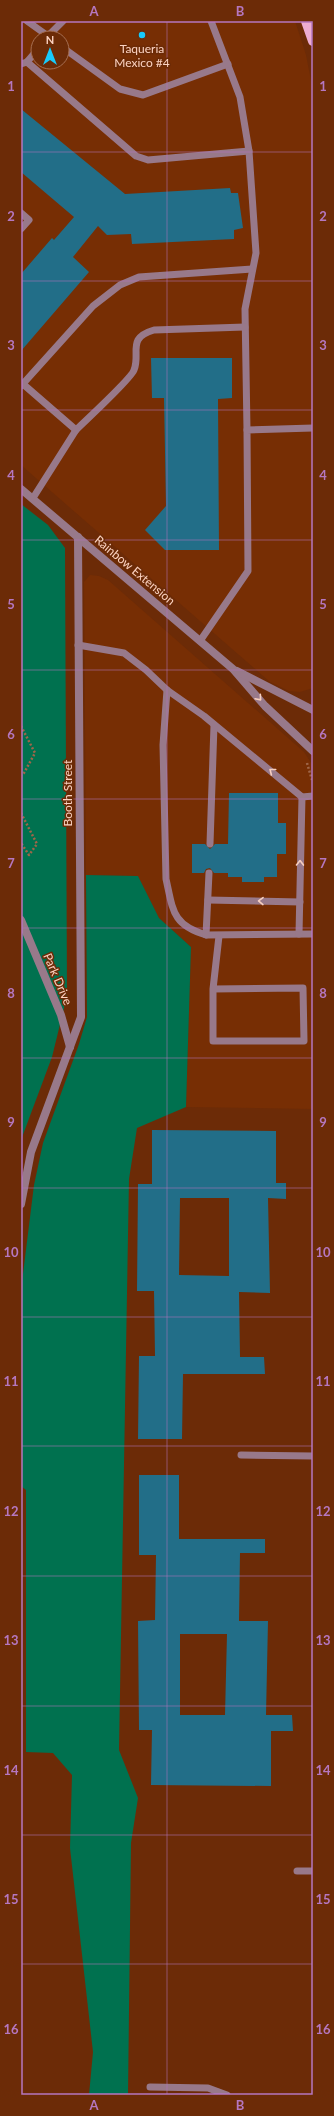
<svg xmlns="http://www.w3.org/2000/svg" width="334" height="2116" font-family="Lato,sans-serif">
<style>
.built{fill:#772e04;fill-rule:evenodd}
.green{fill:#00714f}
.building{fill:#226e88;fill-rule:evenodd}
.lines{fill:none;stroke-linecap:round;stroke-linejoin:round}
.path{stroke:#9f6649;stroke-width:2.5;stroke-dasharray:2 2;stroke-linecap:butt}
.lane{stroke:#98798a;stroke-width:7}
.street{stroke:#98798a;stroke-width:8}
.primary{stroke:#edadd1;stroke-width:10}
.oneway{stroke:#f7cebf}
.grid{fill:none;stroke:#b577c0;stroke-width:1;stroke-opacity:0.55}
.poi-dot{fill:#17cafb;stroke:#6c2b07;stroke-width:1.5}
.labels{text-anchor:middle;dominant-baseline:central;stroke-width:3;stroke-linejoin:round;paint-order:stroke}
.poi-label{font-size:12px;fill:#fcd3c2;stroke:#6c2b07}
.street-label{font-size:12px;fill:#fcd3c2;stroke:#6c2b07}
.neatline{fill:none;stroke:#b577c0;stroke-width:1.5}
.grid-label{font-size:13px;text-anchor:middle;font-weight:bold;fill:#b577c0}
</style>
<rect width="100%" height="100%" fill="#6c2b07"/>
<!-- built -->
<g class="built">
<path d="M 21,21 L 295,21 L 306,55 L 313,91 L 313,688 L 300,692 L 289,691 L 270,682 L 21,465 ZM 38,38 L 62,38 L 62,62 L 38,62 Z"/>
<path d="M 90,575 L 99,576 L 108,580 L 304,752 L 313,766 L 313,1109 L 186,1107 L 191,947 L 159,918 L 138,876 L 86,875 L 84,582 Z"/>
</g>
<!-- green -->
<g class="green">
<path d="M 21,504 L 48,525 L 65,548 L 67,996 L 52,1057 L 21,1140 Z"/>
<path d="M 86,875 L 138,876 L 159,918 L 191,947 L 186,1107 L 137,1128 L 129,1179 L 119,1750 L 138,1798 L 131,1843 L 128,2095 L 89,2095 L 93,2052 L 70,1848 L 72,1775 L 53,1753 L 26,1752 L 26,1490 L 21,1486 L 21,1290 L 34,1185 L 43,1143 L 79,1044 L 87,1017 Z"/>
</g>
<!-- building -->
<g class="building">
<path d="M 21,109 L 125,194 L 230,188 L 231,193 L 238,193 L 243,228 L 234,230 L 234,239 L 132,244 L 131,234 L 107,235 L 98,226 L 73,257 L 89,272 L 21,351 L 21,274 L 52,238 L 54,240 L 74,217 L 21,172 Z"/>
<path d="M 151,358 L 232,358 L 232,398 L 218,399 L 219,550 L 165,550 L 145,530 L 166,506 L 164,398 L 152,398 Z"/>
<path d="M 229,793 L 278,793 L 278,823 L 286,823 L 286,854 L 277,854 L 277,877 L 264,877 L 264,882 L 242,882 L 242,877 L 228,877 L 228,873 L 214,873 L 210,868 L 206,869 L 204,873 L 192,873 L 192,844 L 205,844 L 210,849 L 215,844 L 228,844 Z"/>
<path d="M 152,1130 L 276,1131 L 276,1183 L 286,1183 L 286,1199 L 268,1198 L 270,1293 L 239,1292 L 240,1357 L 264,1357 L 265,1374 L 183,1374 L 182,1439 L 138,1439 L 139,1356 L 155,1356 L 154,1291 L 137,1291 L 138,1184 L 152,1184 ZM 180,1198 L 229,1198 L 229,1276 L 179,1275 Z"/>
<path d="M 139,1475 L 179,1475 L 179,1539 L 265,1539 L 265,1553 L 240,1553 L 239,1621 L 268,1621 L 266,1715 L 292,1715 L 293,1731 L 271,1731 L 271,1786 L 151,1785 L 152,1730 L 139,1730 L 138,1621 L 155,1620 L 156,1555 L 139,1555 ZM 180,1634 L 227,1634 L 225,1715 L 180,1715 Z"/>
</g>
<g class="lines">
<!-- path -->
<g class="path">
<path d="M 21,726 L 35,753 L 24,773 L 21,775"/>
<path d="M 307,763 L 312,780"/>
<path d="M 21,813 L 37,844 L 29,855 L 21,843"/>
</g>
<!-- lane -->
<g class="lane">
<path d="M 27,21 L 48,36 L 63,21"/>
<path d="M 211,21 L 240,97 L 249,151 L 256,253 L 245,309 L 247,430"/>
<path d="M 62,47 L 120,89 L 143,95 L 228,64"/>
<path d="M 27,62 L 136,156 L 148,160 L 249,151"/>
<path d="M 21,64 L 27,62 L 38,49"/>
<path d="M 21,213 L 29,220 L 21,229"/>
<path d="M 23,384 L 76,430 C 85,421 132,378 134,370 C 141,353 126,338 154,330 L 245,327"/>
<path d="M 21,386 L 93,306 L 120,285 L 139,277 L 252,269"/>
<path d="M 33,498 L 76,430"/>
<path d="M 200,641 L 248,571 L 247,430 L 313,428"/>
<path d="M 78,645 L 124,653 L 146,670 L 167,690 L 204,716 L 302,797 L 313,796"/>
<path d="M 167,690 L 163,745 L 166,879 C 173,910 172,925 206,935 L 313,934"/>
<path d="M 210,844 L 214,725"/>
<path d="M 208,900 L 300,902"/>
<path d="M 299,934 L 302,797"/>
<path d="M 206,935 L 209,873"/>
<path d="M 213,989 L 303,988 L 304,1041 L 213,1041 L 213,989 L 219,936"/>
<path d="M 241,1455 L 313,1456"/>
<path d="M 297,1871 L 313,1871"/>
<path d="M 150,2087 L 208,2088 L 227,2095"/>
</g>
<!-- street -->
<g class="street">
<path d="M 21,489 L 233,669 L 265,706 L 313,751"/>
<path d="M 237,671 L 313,710"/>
<path d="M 21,920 L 61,1015 L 70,1047"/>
<path d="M 21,1204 L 31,1152 L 81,1017 L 78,537"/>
</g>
<!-- primary -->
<path class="primary" d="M 306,21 L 313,41"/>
</g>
<!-- one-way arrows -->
<defs><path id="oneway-chevron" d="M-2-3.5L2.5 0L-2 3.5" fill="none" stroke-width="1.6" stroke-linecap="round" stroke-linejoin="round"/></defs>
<g class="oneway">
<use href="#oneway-chevron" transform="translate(259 698) rotate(49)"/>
<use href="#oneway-chevron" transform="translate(272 771) rotate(-142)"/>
<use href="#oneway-chevron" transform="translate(300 863) rotate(-89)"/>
<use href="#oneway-chevron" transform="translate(261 901) rotate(-179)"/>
</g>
<!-- grid -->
<path class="grid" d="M 167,21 L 167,2095M 21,152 L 313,152M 21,281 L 313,281M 21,410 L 313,410M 21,540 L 313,540M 21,670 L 313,670M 21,799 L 313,799M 21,928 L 313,928M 21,1058 L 313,1058M 21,1188 L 313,1188M 21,1317 L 313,1317M 21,1446 L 313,1446M 21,1576 L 313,1576M 21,1706 L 313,1706M 21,1835 L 313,1835M 21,1964 L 313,1964"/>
<!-- markers -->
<circle class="poi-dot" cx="142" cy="35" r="4"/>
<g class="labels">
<!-- poi labels -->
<g class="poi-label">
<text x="142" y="48">Taqueria<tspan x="142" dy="14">Mexico #4</tspan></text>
</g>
<!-- street labels -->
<g class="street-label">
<text transform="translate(135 570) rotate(40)">Rainbow Extension</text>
<text transform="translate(67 793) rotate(-90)">Booth Street</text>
<text transform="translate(58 979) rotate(67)">Park Drive</text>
</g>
</g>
<!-- border -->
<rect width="334" height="2116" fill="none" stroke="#6c2b07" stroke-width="44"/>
<!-- north arrow -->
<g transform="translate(50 50)"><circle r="19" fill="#6c2b07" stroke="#a66e52"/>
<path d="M0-3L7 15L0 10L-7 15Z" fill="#17cafb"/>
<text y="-6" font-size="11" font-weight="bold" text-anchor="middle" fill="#fcd3c2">N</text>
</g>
<rect x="22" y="22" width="290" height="2072" class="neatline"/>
<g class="grid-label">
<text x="94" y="16">A</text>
<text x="240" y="16">B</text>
<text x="11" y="91">1</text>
<text x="323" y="91">1</text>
<text x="11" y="221">2</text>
<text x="323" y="221">2</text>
<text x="11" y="350">3</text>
<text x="323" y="350">3</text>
<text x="11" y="480">4</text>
<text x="323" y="480">4</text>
<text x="11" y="609">5</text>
<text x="323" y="609">5</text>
<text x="11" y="739">6</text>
<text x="323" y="739">6</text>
<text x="11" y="868">7</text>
<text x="323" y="868">7</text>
<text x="11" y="998">8</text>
<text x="323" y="998">8</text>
<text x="11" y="1127">9</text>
<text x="323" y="1127">9</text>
<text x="11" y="1257">10</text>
<text x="323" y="1257">10</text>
<text x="11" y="1386">11</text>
<text x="323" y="1386">11</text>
<text x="11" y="1516">12</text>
<text x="323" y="1516">12</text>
<text x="11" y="1645">13</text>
<text x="323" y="1645">13</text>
<text x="11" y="1775">14</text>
<text x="323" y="1775">14</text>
<text x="11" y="1904">15</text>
<text x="323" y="1904">15</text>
<text x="11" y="2034">16</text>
<text x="323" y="2034">16</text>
<text x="94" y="2110">A</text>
<text x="240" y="2110">B</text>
</g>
</svg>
